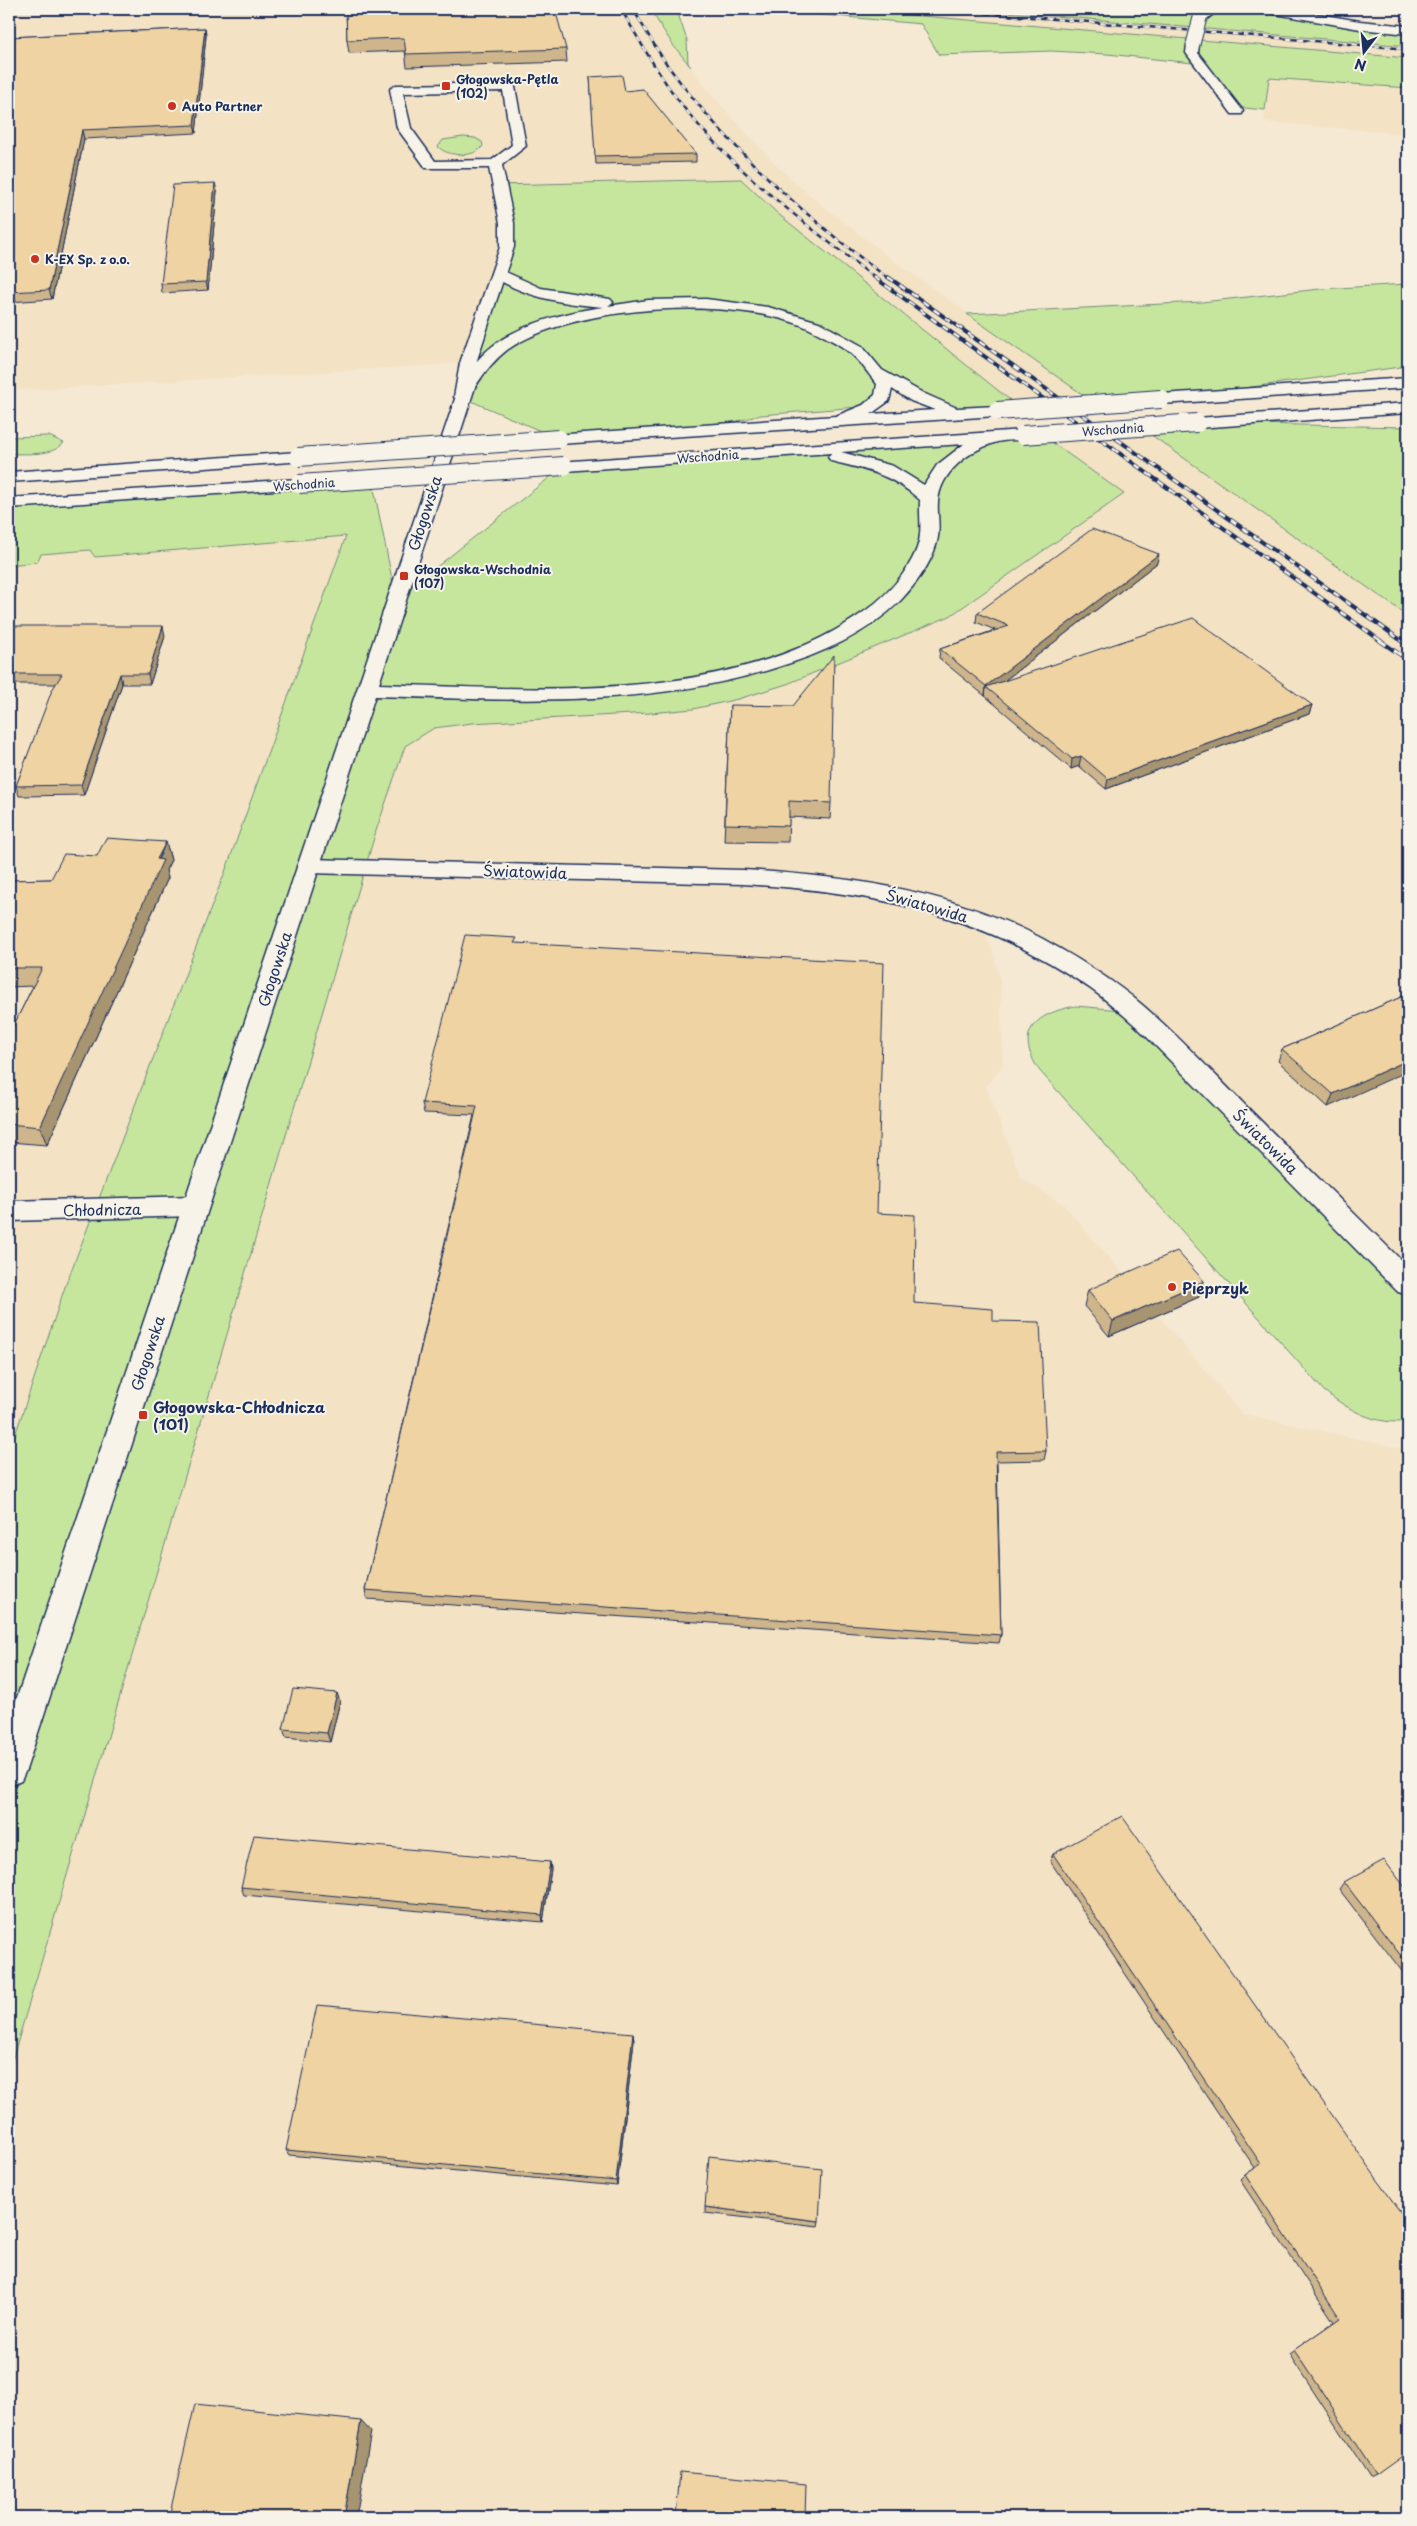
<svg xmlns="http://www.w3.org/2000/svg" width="1417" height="2526" font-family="'Playpen Sans',sans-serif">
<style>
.built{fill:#f3e2c4}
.green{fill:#c7e69d;stroke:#718a7e}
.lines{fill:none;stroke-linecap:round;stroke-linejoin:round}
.street-casing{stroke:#1b2f5e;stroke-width:3}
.secondary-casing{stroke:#1b2f5e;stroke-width:3}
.street{fill:#f7f3e8;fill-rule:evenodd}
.secondary{fill:#f7f3e8;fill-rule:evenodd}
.rail-far2-casing{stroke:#1b2f5e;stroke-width:2.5}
.rail-far1-casing{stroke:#1b2f5e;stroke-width:4}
.rail-casing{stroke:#1b2f5e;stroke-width:4.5}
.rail-far2{stroke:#f7f3e8;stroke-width:2;stroke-dasharray:5.5;stroke-linecap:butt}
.rail-far1{stroke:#f7f3e8;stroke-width:2.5;stroke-dasharray:7;stroke-linecap:butt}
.rail{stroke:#f7f3e8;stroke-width:3;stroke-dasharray:9;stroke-linecap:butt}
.street-bridge-casing{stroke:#1b2f5e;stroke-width:15;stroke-linecap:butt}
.secondary-bridge-casing{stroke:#1b2f5e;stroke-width:20;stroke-linecap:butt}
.street-bridge{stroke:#f7f3e8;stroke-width:13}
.secondary-bridge{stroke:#f7f3e8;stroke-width:18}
.wall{fill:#ceb58b;stroke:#1b2f5e}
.shaded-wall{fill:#a79471;stroke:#1b2f5e}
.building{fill:#efd3a2;stroke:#1b2f5e}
.poi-dot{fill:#c8321e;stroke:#f7f3e8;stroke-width:2}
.labels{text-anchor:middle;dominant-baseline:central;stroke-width:4;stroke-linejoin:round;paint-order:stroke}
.far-poi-label{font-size:12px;font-weight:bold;fill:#1b2f5e;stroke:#f7f3e8;text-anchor:start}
.far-street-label{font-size:12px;fill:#1b2f5e;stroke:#f7f3e8}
.street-label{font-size:15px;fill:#1b2f5e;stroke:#f7f3e8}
.poi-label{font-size:15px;font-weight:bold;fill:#1b2f5e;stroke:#f7f3e8;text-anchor:start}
</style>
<rect width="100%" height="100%" fill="#f5e9d3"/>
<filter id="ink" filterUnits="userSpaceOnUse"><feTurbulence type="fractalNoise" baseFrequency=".02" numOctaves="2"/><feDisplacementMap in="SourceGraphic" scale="10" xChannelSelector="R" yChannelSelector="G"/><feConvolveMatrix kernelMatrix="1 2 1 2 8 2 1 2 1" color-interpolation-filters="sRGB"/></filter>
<g filter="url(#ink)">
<!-- built -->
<g class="built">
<path d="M 9,9 L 650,9 L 673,45 L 714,98 L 780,169 L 819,203 L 890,258 L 1095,403 L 1020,408 L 777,213 L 741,179 L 507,223 L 468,363 L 9,391 Z"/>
<path d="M 841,9 L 971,9 L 1408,46 L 1408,58 Z"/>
<path d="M 1269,78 L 1408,88 L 1408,134 L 1264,122 Z"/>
<path d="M 1140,427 L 1408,616 L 1408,1284 L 1147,1022 L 1100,984 L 977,920 L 992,948 L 1000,980 L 1003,1065 L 986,1086 L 1021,1178 L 1064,1205 L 1242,1414 L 1408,1450 L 1408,2517 L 9,2517 L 9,2071 L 376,831 L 405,746 L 434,728 L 472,723 L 650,713 L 693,708 L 738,699 L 787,684 L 950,616 L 1123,495 L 1039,433 Z"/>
<path d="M 347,536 L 228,864 L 66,1284 L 9,1453 L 9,565 L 37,562 L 41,554 L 90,550 L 95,557 Z"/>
</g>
<!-- green -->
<g class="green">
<path d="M 650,9 L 679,9 L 677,11 L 687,40 L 688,64 L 691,67 L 673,45 Z"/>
<path d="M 760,9 L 841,9 L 1408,58 L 1408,88 L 1269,78 L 1265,110 L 1234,107 L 1202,64 L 1107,54 L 1051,51 L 939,55 L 921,24 Z"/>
<path d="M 971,9 L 1270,9 L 1408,30 L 1408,46 Z"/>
<path d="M 463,137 L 475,138 L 482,142 L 483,146 C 474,158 449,157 438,147 L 443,140 Z"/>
<path d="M 741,179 L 777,213 L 1020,408 L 961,411 L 880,374 L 874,401 L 858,407 L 761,415 L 714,427 L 559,439 L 462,397 L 505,255 L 499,185 Z"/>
<path d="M 1408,284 L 1408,366 L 1161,399 L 1095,403 L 967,314 L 1202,302 L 1320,289 Z"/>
<path d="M 1197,423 L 1408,427 L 1408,616 L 1140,427 Z"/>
<path d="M 1039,433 L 1124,494 L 950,616 L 787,684 L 738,699 L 693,709 L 650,713 L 472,723 L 434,728 L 405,746 L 376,831 L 9,2071 L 9,1453 L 66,1284 L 228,864 L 346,536 L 95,557 L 90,550 L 41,554 L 37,562 L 9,565 L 9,503 L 372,479 L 396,599 L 564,466 Z"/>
<path d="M 49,436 L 64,443 C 51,457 26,453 9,454 L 9,437 Z"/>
<path d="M 1076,1006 L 1132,1011 L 1147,1022 L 1408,1284 L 1408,1421 C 1376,1426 1349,1410 1324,1391 L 1039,1070 C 1013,1031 1037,1013 1076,1006 Z"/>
</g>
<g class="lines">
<defs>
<g id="street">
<path d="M 1204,9 L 1220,9 L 1204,21 L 1196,21 L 1194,18 Z"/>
<path d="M 1264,9 L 1288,9 L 1360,21 L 1408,26 L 1408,34 L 1360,29 L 1270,13 Z"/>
<path d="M 1193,40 L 1199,44 L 1198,53 L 1243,111 L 1242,114 L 1232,114 L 1186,53 L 1187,44 Z"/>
<path d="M 509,83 L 515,87 L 526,146 L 502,165 L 514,223 L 514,247 L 476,363 L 470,397 L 462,402 L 454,397 L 460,363 L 500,247 L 500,223 L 489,168 L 426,168 L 397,128 L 390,89 L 396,85 ZM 503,91 L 512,145 L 492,160 L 435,161 L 411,128 L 403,93 Z"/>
<path d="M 308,859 L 743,870 C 846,876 951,890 1043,939 C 1083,961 1123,986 1156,1017 C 1187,1045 1216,1076 1245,1105 C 1299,1159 1354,1213 1408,1267 L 1408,1295 L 1398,1292 L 1138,1028 C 1123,1015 1108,1001 1091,989 C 981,913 874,892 743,884 L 308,873 L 300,871 L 297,866 L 300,861 Z"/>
<path d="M 195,1196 L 204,1199 L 208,1206 L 204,1213 L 195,1216 L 9,1221 L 9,1201 Z"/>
</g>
<g id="secondary">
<path d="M 499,269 L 541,288 L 610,299 L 613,302 L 608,306 L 648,300 L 706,299 L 768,307 L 819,322 L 862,346 L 882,370 L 923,393 L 957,408 L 997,406 L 1003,407 L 1005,411 L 1003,415 L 997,416 L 559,444 L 553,443 L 550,439 L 553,435 L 836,416 L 863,405 L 875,395 L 877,384 C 868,374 860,360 849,352 C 838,343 823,336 810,329 C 739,295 572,304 507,350 C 494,360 484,373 475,387 L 379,684 C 528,689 725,705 855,618 C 881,601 906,577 917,548 C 923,532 919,516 920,500 C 891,474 868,470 831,461 L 828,457 L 832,453 L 564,471 L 558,470 L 555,466 L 558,462 L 1023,430 L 1029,431 L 1032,435 L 1029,439 C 1018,441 1005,439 994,443 C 968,451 940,473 938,502 C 937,513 940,525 938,537 C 934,560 917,583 901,600 C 866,635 821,654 775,668 C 644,709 510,700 375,696 L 26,1770 L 21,1781 L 9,1786 L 9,1721 L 459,387 C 468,371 479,356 494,345 C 520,324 570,311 604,307 C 565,304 527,298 494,277 L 491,274 L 494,271 ZM 892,389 L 911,401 L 935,410 L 871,414 L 889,401 ZM 964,444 L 937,465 L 924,485 L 893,466 L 841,452 Z"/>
<path d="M 1408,378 L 1408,388 L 1161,404 L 1155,403 L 1153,399 L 1155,395 L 1161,394 Z"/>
<path d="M 1408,403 L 1408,413 L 1197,428 L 1191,427 L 1189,423 L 1191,419 L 1197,418 Z"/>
<path d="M 298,452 L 304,453 L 307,457 L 304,461 L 9,482 L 9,472 Z"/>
<path d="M 299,479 L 305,480 L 308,484 L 305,488 L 9,508 L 9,498 Z"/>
</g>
</defs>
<!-- street casing -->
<use href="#street" class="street-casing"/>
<!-- secondary casing -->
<use href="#secondary" class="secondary-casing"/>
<!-- street -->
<use href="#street" class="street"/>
<!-- secondary -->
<use href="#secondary" class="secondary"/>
<defs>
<g id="rail-far2">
<path d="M 621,9 C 641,43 660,78 685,109 C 738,175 809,226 876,279"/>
<path d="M 633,9 C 645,29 657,51 671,70 C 731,151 808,219 889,279"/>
<path d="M 936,9 L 1408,49"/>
</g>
<g id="rail-far1">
<path d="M 874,277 L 1381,641"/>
<path d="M 888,277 L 1402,641"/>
</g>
<g id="rail">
<path d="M 1379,640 L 1408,660"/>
<path d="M 1400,640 L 1408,645"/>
</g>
</defs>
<!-- rail-far2 casing -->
<use href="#rail-far2" class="rail-far2-casing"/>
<!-- rail-far1 casing -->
<use href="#rail-far1" class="rail-far1-casing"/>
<!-- rail casing -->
<use href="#rail" class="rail-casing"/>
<!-- rail-far2 -->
<use href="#rail-far2" class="rail-far2"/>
<!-- rail-far1 -->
<use href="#rail-far1" class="rail-far1"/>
<!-- rail -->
<use href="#rail" class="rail"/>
<defs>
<path id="street-bridge" d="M 1193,44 L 1200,18"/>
<g id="secondary-bridge">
<path d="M 997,411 L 1161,399"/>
<path d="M 1023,435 L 1197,423"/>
<path d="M 298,457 L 559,439"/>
<path d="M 299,484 L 564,466"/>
</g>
</defs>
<!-- street-bridge casing -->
<use href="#street-bridge" class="street-bridge-casing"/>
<!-- secondary-bridge casing -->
<use href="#secondary-bridge" class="secondary-bridge-casing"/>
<!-- street-bridge -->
<use href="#street-bridge" class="street-bridge"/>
<!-- secondary-bridge -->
<use href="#secondary-bridge" class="secondary-bridge"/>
</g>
<!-- wall -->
<g class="wall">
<path d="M 346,9 L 566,49 L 567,62 L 407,67 L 405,51 L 349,53 L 347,40 Z"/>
<path d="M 205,28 L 206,36 L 196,133 L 84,139 L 52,299 L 9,302 L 9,37 Z"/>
<path d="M 590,77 L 625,91 L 696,154 L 696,162 L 596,164 Z"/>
<path d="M 217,191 L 208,290 L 162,293 L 161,284 Z"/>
<path d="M 1157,563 L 1004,681 L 1312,705 L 1309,714 L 1106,789 L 1079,766 L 1071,769 L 985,696 L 985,695 L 985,696 L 939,658 L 940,649 L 995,630 L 976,622 L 977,613 Z"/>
<path d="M 9,626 L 165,636 L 150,684 L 122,684 L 84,795 L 19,796 L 16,786 L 56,684 L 9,684 Z"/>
<path d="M 730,705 L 831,803 L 830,819 L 789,817 L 788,842 L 724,841 Z"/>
<path d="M 166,842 L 171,860 L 166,870 L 168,878 L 47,1145 L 9,1142 L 9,1035 L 33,986 L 9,987 L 9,880 L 51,879 L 97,856 Z"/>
<path d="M 518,943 L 877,1213 L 914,1303 L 993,1321 L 1046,1451 L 1044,1460 L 997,1461 L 1001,1635 L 999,1643 L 367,1599 L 365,1590 L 474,1115 L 424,1113 L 422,1103 Z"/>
<path d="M 1408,994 L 1328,1107 L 1278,1061 L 1282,1049 Z"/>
<path d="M 1204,1281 L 1199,1297 L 1109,1336 L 1084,1306 L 1088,1290 Z"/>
<path d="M 340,1701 L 330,1742 L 286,1737 L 283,1729 Z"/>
<path d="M 1053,1854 L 1408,2223 L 1376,2475 L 1370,2478 L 1289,2354 L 1334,2322 L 1240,2180 L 1245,2175 L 1255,2168 L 1050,1861 Z"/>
<path d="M 550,1862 L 551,1869 L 543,1922 L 244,1895 L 241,1887 Z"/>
<path d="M 1344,1882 L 1408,1891 L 1408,1979 L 1339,1889 Z"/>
<path d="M 633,2033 L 634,2040 L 617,2186 L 289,2155 L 286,2150 Z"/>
<path d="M 705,2207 L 819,2221 L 818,2226 L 705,2213 Z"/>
</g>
<!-- shaded-wall -->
<g class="shaded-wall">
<path d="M 205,28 L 206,36 L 196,133 L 194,125 Z"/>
<path d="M 82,130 L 84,139 L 52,299 L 49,290 Z"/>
<path d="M 215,183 L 217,191 L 208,290 L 206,282 Z"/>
<path d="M 1159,554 L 1157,563 L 991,691 L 986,687 L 985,696 L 986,686 Z"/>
<path d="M 163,626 L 165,636 L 150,684 L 148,674 Z"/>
<path d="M 120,674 L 122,684 L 84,795 L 81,785 Z"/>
<path d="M 1312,705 L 1309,714 L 1106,789 L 1108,779 Z"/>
<path d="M 1081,756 L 1079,766 L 1071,769 L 1072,759 Z"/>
<path d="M 166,842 L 171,860 L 166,870 L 168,878 L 47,1145 L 40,1127 Z"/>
<path d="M 1408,1060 L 1408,1071 L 1328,1107 L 1333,1094 Z"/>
<path d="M 1204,1281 L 1199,1297 L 1109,1336 L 1113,1321 Z"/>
<path d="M 337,1693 L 340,1701 L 330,1742 L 327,1733 Z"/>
<path d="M 550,1862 L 551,1869 L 543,1922 L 542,1915 Z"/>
<path d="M 633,2033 L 634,2040 L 617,2186 L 616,2181 Z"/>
<path d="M 361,2421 L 371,2432 L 356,2517 L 344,2517 Z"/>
</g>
<!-- building -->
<g class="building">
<path d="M 346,9 L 555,9 L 566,49 L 406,54 L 404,38 L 347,40 Z"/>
<path d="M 205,28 L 194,125 L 82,130 L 49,290 L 9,292 L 9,37 Z"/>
<path d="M 622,75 L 625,91 L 643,89 L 696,154 L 595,156 L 590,77 Z"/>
<path d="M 215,183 L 206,282 L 161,284 L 173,185 Z"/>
<path d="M 1092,529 L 1159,554 L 986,686 L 940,649 L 1009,626 L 977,613 Z"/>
<path d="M 1193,618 L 1312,705 L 1108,779 L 1081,756 L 1072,759 L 986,687 Z"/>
<path d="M 9,626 L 163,626 L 148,674 L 120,674 L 81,785 L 16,786 L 52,690 L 62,674 L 9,674 Z"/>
<path d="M 834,655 L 831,803 L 789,801 L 789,826 L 725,824 L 730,705 L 793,706 Z"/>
<path d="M 106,838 L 166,842 L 157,859 L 163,860 L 40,1127 L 9,1124 L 9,1035 L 42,968 L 9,968 L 9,880 L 51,879 L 64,854 L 97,856 Z"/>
<path d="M 465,935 L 517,938 L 514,943 L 884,963 L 877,1213 L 915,1215 L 914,1303 L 993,1309 L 993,1321 L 1040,1322 L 1046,1451 L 996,1452 L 1001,1635 L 365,1590 L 477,1106 L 422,1103 Z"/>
<path d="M 1408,994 L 1408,1060 L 1333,1094 L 1282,1049 Z"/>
<path d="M 1177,1251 L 1204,1281 L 1113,1321 L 1088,1290 Z"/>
<path d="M 293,1689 L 337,1693 L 327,1733 L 283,1729 Z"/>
<path d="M 1122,1816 L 1408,2223 L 1408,2452 L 1376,2475 L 1294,2350 L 1340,2318 L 1245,2175 L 1261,2164 L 1053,1854 Z"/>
<path d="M 254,1835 L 550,1862 L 542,1915 L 241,1887 Z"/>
<path d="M 1384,1860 L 1408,1891 L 1408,1965 L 1344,1882 Z"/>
<path d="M 317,2005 L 633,2033 L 616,2181 L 286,2150 Z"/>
<path d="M 709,2156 L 822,2169 L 819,2221 L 705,2207 Z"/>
<path d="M 195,2404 L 361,2421 L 344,2517 L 169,2517 Z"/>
<path d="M 680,2472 L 806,2484 L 805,2517 L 676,2517 Z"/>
</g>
</g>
<!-- markers -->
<g class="poi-dot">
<rect x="441" y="81" width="10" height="10" rx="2.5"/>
<circle cx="172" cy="106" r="5"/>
<circle cx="35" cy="259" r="5"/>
<rect x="399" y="571" width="10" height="10" rx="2.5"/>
<circle cx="1172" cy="1287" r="5"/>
<rect x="138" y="1410" width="10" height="10" rx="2.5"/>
</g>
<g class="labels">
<!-- far-poi labels -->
<g class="far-poi-label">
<text x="456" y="79">Głogowska-Pętla<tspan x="456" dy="14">(102)</tspan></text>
<text x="182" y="106">Auto Partner</text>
<text x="45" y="259">K-EX Sp. z o.o.</text>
<text x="414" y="569">Głogowska-Wschodnia<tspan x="414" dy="14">(107)</tspan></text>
</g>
<!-- far-street labels -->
<g class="far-street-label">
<text transform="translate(1113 429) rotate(-4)">Wschodnia</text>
<text transform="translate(708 456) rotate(-4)">Wschodnia</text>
<text transform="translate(304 484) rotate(-4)">Wschodnia</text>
</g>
<!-- street labels -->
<g class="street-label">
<text transform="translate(424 513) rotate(-72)">Głogowska</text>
<text transform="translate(525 871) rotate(2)">Światowida</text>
<text transform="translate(927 905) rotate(16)">Światowida</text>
<text transform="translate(274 969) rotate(-72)">Głogowska</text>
<text transform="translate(1266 1141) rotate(45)">Światowida</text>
<text transform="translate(102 1209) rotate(-1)">Chłodnicza</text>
<text transform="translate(147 1353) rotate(-72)">Głogowska</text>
</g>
<!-- poi labels -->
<g class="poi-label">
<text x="1182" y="1287">Pieprzyk</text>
<text x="153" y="1406">Głogowska-Chłodnicza<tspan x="153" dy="17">(101)</tspan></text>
</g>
</g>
<!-- margin -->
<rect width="1417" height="2526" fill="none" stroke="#f7f3e8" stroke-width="30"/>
<rect x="15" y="15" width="1387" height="2496" fill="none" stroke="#1b2f5e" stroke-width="2" filter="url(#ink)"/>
<!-- north arrow -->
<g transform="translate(1364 52) rotate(196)" stroke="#f7f3e8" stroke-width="4" paint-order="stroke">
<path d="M0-4L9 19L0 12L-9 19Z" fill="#1b2f5e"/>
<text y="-8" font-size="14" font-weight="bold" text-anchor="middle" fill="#1b2f5e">N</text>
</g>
</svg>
